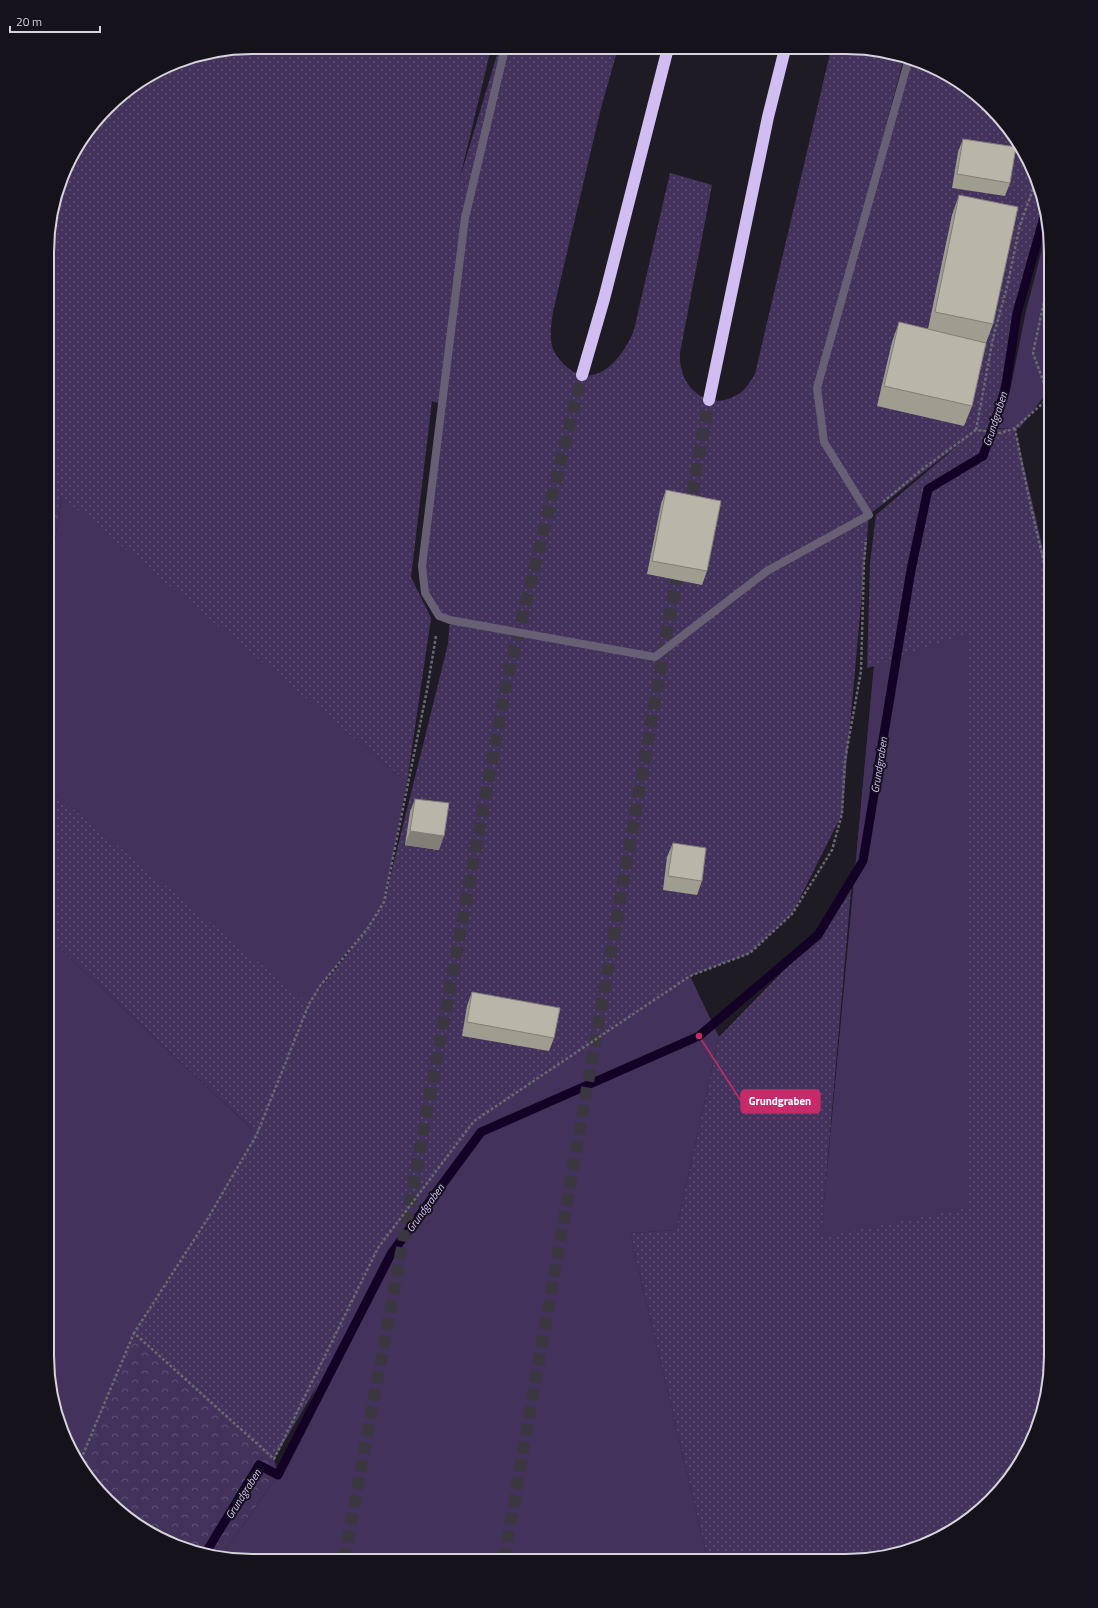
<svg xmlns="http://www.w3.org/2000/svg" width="1098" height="1608" font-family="'Titillium Web',sans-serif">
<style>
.grass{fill:url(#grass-dots)}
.forest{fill:url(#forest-crowns)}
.garden{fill:#43335c}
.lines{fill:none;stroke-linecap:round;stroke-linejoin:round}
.stream{stroke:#130226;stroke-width:9}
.highway-tunnel{stroke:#3a3740;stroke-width:12;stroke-dasharray:12 6;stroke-linecap:butt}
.path{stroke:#69676f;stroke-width:2.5;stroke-dasharray:3 2;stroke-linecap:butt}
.lane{stroke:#676074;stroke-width:8}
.highway{stroke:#d0bef2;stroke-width:12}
.wall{fill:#9f9c90}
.shaded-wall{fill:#827f76}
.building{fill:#b9b5a8;stroke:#827f76}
.labels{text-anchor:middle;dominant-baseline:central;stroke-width:4;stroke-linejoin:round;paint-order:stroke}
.water-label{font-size:11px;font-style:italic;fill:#d2bdf8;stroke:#15121b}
.rim{fill:none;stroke:#d6d4da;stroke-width:2}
.leader{fill:none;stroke:#c42b68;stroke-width:1.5}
.callout-dot{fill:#c42b68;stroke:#15121b;stroke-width:1.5}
.callout{fill:#c42b68;stroke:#c42b68;stroke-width:1.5}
.callout-label{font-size:11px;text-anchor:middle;font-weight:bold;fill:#fff}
</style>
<defs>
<pattern id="grass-dots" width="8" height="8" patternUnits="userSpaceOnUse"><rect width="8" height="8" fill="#43335c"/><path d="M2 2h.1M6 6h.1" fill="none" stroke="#5d5073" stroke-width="1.8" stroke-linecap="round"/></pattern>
<pattern id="forest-crowns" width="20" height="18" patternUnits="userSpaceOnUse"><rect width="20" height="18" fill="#43335c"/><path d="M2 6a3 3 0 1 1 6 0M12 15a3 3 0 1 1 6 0" fill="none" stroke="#5d5073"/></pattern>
</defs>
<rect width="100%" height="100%" fill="#1e1b25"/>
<!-- grass -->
<path class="grass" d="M 252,47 L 491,48 L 460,178 L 499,48 L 618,48 L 601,108 L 553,312 C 551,324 549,337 553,349 C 556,356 562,363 568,368 C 597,391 624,356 634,330 L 670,173 L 712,185 L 680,353 C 680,359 680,365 682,371 C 689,396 714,409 737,395 C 745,391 750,382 755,374 L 831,49 L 873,49 L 904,57 L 828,346 L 909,58 L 924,63 L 971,89 L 1000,117 L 1030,162 L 1044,204 L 1042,208 L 1036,247 L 990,429 L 1015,428 L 1051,584 L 1051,1370 L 1040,1422 L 1016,1470 L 981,1510 L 936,1540 L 886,1557 L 846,1561 L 708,1561 L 630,1233 L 676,1230 L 719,1037 L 818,935 L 852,879 L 821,1237 L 874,666 L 867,668 L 870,563 L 876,515 L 963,441 L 869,515 L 842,814 L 792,914 L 750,953 L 690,976 L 474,1121 L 274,1459 L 134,1333 L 208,1218 L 252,1129 L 48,937 L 48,788 L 309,1003 L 368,928 L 384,902 L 448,644 L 450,620 L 439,616 L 425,593 L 422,566 L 441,404 L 432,401 L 411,577 L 431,618 L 407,782 L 62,498 L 48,532 L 49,225 L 68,161 L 117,98 L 174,63 Z"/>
<!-- forest -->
<g class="forest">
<path d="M 62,497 L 48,582 L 48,532 Z"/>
<path d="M 134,1333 L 274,1459 L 278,1475 L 220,1558 L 174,1545 L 127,1519 L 90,1481 L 79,1464 Z"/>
</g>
<!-- garden -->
<g class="garden">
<path d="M 1048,226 L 1051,252 L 1051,391 L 1046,394 L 1020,428 L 996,428 L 1010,391 L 1026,311 Z"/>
<path d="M 62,497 L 407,782 L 384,902 L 368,928 L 343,957 L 309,1004 L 48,788 L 48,582 Z"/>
<path d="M 968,633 L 968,1208 L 821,1237 L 874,666 Z"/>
<path d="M 48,937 L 257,1134 L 219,1206 L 208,1218 L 134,1333 L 79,1464 L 68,1446 L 51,1396 L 47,1356 Z"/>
<path d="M 690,976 L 719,1037 L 676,1230 L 630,1233 L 708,1561 L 640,1560 L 636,1553 L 622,1560 L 225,1559 L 220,1558 L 278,1475 L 378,1248 L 474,1121 Z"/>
</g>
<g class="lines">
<!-- stream -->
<path class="stream" d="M 205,1554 L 259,1465 L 278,1475 L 391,1254 L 481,1132 L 699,1036 L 818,935 L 863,861 L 911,570 L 928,489 L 983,456 L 1005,391 L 1017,313 L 1046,210"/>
<!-- highway-tunnel -->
<g class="highway-tunnel">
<path d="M 689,511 L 709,400"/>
<path d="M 344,1560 L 508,675 L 582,375"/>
<path d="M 504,1560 L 679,565"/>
</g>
<!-- path -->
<g class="path">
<path d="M 1049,397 L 1033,353 L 1051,269"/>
<path d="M 1015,428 C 1025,482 1037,536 1051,590"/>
<path d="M 976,430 L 993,338 L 1007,287 L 1020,225 L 1036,181"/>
<path d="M 883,502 L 925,467 L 976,430 L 1001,433 L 1015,428 L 1051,396"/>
<path d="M 436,636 L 427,690 L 384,902 L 368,928 L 320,986 L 309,1004 L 257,1134 L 208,1218 L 134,1333 L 274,1459 L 378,1248 L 474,1121 L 690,976 L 750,953 L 792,914 L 832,850 L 842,814 L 845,760 L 861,671 L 864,563 L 866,539"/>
<path d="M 79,1464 L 134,1333"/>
</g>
<!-- lane -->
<path class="lane" d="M 505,48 L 465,218 L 422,566 L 425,593 L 439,616 L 450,620 L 655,657 L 767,571 L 869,515 L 824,442 L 817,388 L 909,58"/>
<!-- highway -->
<g class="highway">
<path d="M 582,375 L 604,299 L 668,48"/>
<path d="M 709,400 L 768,117 L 785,49"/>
</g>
</g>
<!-- wall -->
<g class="wall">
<path d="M 963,139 L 1010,183 L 1005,196 L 952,188 L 958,152 Z"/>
<path d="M 959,195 L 993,324 L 986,343 L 972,406 L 964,426 L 877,406 L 892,342 L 899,322 L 928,329 L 952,215 Z"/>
<path d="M 666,490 L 707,571 L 702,585 L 647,574 L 661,504 Z"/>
<path d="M 415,799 L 439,850 L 405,845 L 410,812 Z"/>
<path d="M 673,843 L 702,881 L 697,895 L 663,890 L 667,857 Z"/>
<path d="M 472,992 L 554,1038 L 549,1051 L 462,1036 L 467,1006 Z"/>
</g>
<!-- shaded-wall -->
<path class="shaded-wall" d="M 410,831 L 444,836 L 439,850 L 405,845 Z"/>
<!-- building -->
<g class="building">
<path d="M 963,139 L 1016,147 L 1010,183 L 957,174 Z"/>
<path d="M 959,195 L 1018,207 L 993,324 L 935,312 Z"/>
<path d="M 899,322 L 986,343 L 972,406 L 884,386 Z"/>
<path d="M 666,490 L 721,501 L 707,571 L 652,561 Z"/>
<path d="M 415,799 L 449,803 L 444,836 L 410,831 Z"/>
<path d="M 673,843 L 706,848 L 702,881 L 668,876 Z"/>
<path d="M 472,992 L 560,1008 L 554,1038 L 467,1022 Z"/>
</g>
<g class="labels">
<!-- water labels -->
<g class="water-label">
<text transform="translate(995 419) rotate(-72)">Grundgraben</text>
<text transform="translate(879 765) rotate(-81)">Grundgraben</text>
<text transform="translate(425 1208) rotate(-54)">Grundgraben</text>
<text transform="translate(243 1494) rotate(-58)">Grundgraben</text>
</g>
</g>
<!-- crop -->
<path d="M0 0H1098V1608H0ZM252 54H846A198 198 0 0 1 1044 252V1356A198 198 0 0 1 846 1554H252A198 198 0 0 1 54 1356V252A198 198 0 0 1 252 54Z" fill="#15121b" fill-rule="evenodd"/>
<path class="rim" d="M252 54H846A198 198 0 0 1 1044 252V1356A198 198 0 0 1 846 1554H252A198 198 0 0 1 54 1356V252A198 198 0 0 1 252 54Z"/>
<!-- callouts -->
<path class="leader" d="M699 1036L741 1101"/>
<circle class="callout-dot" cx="699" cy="1036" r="4"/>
<rect class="callout" x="741" y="1090" width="79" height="23" rx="4"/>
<g class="callout-label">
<text x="780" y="1105">Grundgraben</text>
</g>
<!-- scale -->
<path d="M10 26v6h90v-6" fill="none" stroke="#d6d4da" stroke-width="2"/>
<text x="16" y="26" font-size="12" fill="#d6d4da" stroke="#15121b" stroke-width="3" paint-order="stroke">20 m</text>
</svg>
